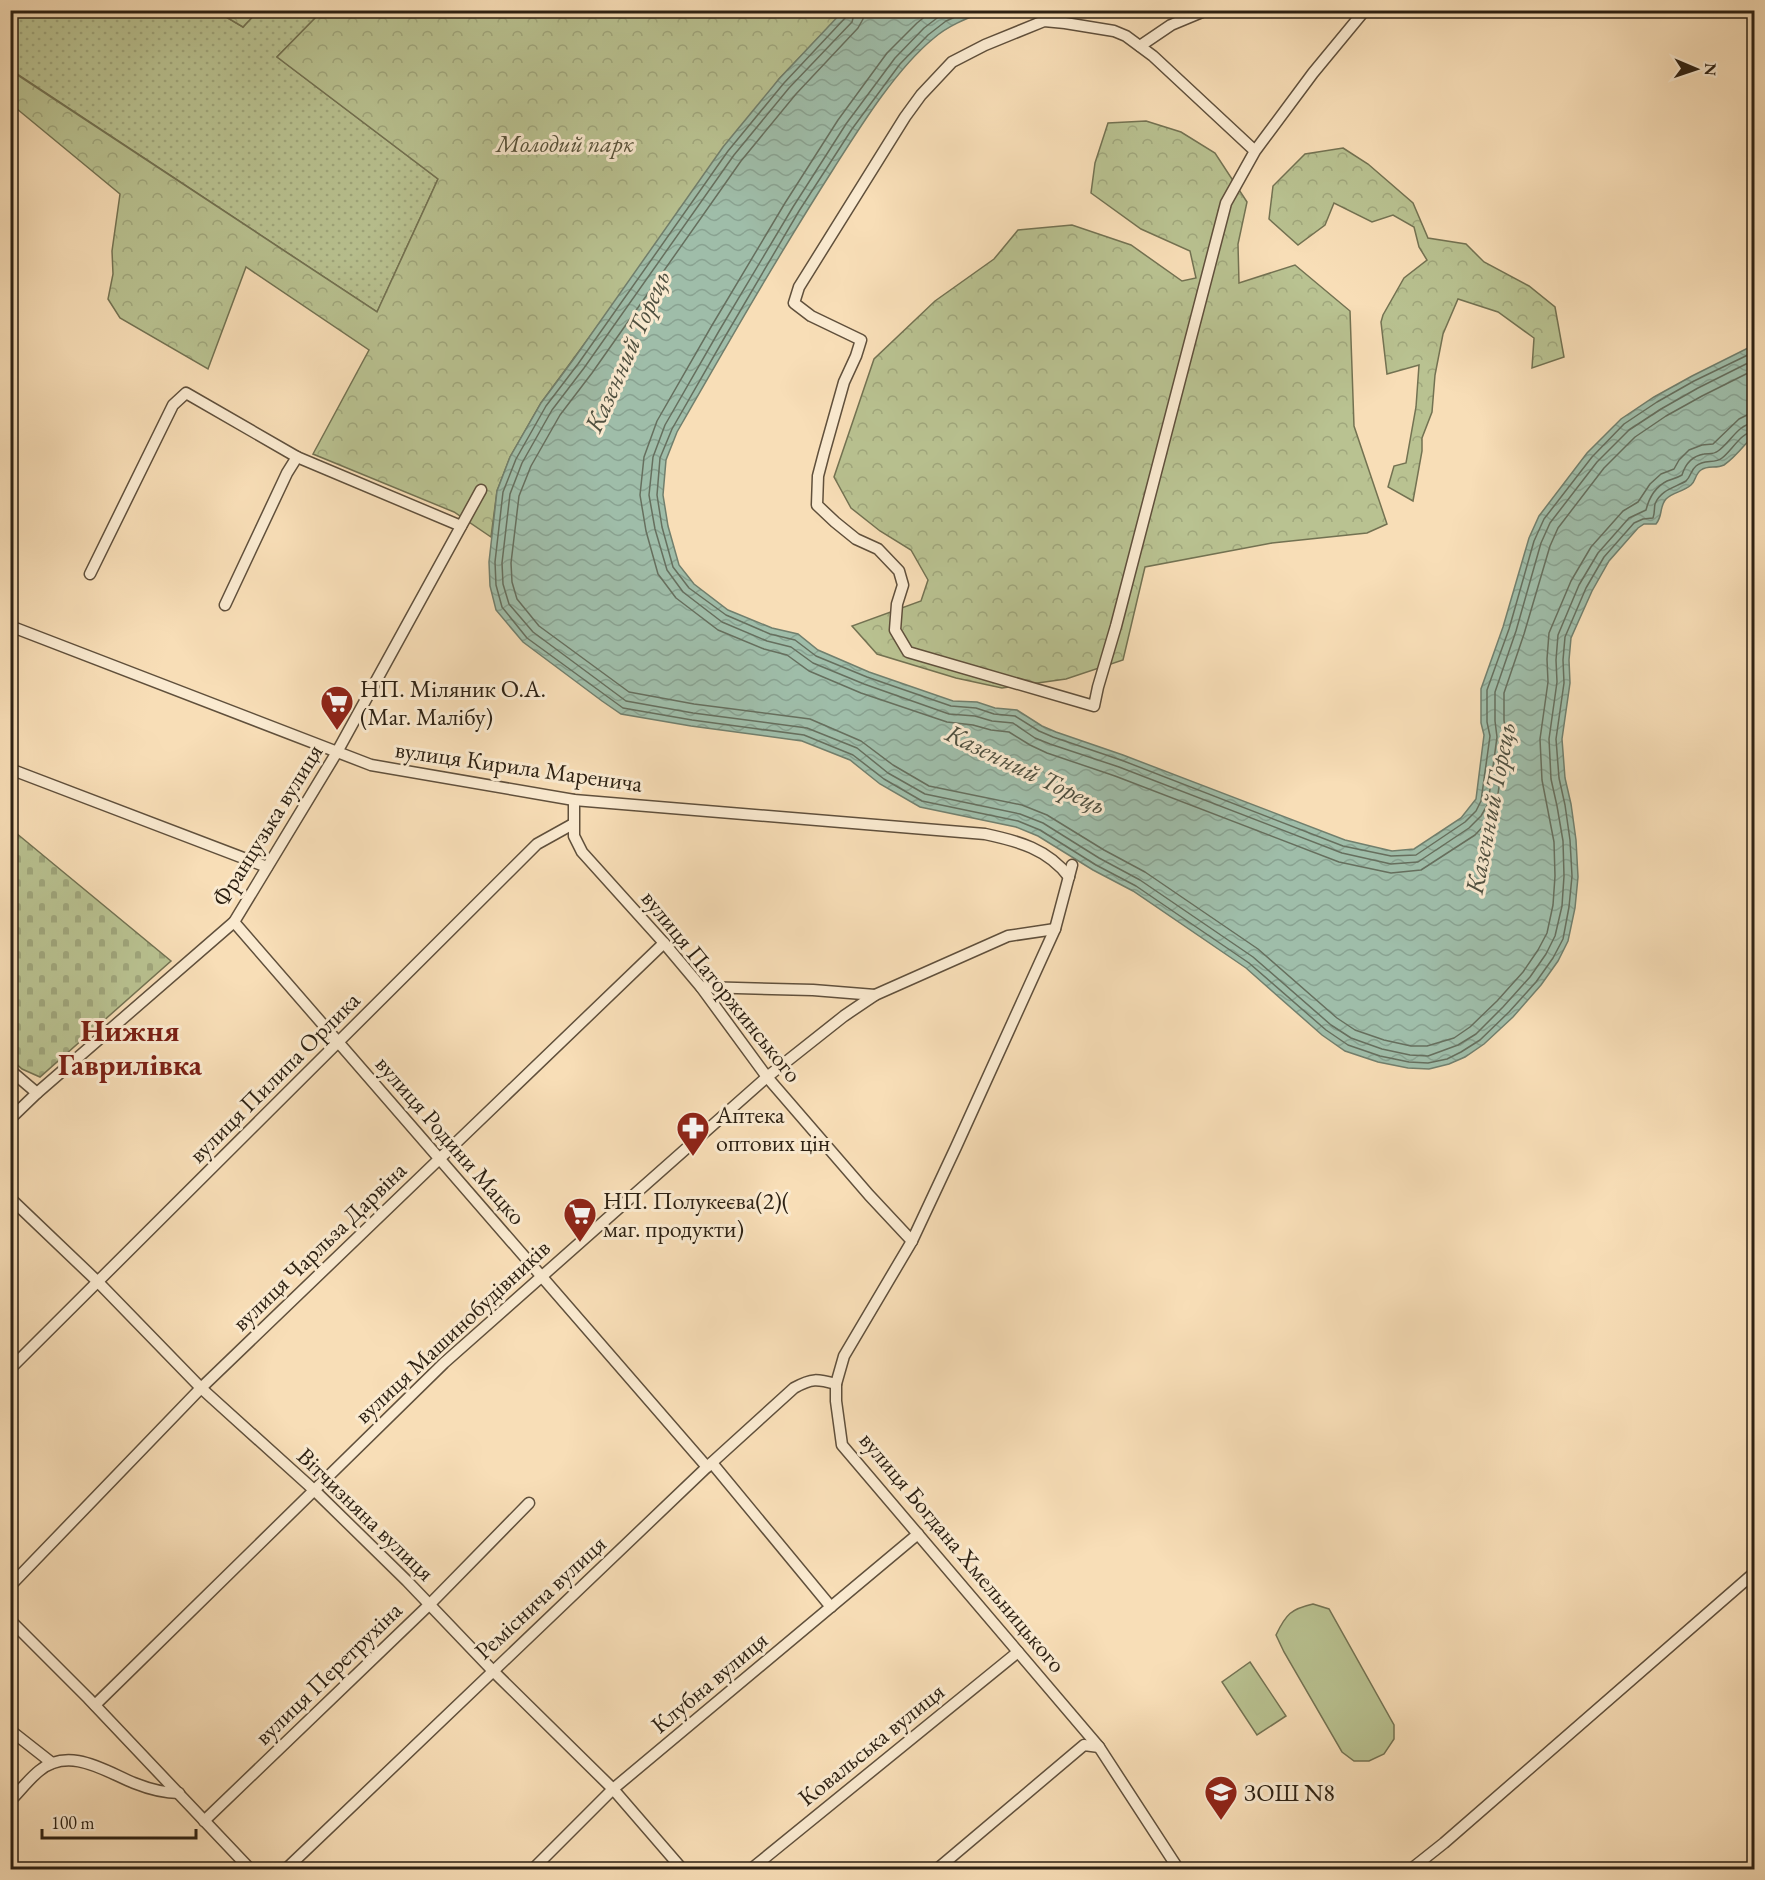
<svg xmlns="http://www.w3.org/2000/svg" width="1765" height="1880" font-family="'EB Garamond',serif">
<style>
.grass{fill:url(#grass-dots);stroke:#737252;stroke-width:1.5}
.forest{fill:url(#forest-crowns);stroke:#737252;stroke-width:1.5}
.cemetery{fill:url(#cemetery-stones);stroke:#737252;stroke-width:1.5}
.garden{fill:#b9c291;stroke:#737252;stroke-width:1.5}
.water{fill:url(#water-waves);stroke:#717f6d;stroke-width:1.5}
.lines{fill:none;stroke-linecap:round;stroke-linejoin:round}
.shore{stroke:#666f5e;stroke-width:1.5}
.minor-casing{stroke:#60503c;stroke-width:13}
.minor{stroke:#faead0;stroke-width:10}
.labels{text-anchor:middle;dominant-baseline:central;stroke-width:6;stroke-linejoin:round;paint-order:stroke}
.park-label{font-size:24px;font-style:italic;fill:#575139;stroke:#faead0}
.poi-label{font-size:24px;fill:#2d2113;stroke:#faead0;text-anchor:start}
.street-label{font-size:24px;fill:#2d2113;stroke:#faead0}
.water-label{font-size:26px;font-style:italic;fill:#4f5040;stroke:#faead0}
.district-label{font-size:30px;font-weight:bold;fill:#7a1f14;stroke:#faead0}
</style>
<defs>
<pattern id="grass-dots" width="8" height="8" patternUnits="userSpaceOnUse" patternTransform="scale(1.5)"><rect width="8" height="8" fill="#b9c291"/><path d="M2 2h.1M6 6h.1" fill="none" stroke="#9fa67c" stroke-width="1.8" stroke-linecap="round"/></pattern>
<pattern id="forest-crowns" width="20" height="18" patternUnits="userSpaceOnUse" patternTransform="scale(1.5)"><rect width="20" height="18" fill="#b9c291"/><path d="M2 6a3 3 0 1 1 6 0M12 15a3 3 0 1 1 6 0" fill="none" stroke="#9fa67c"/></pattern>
<pattern id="cemetery-stones" width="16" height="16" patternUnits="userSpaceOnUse" patternTransform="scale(1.5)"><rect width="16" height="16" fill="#b9c291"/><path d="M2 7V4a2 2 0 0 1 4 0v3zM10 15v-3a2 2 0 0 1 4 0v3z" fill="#9fa67c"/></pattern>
<pattern id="water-waves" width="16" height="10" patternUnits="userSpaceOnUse" patternTransform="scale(1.5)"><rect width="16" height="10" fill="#9fbda9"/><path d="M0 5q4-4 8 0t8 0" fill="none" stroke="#89a291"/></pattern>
</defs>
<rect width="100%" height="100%" fill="#f8deb7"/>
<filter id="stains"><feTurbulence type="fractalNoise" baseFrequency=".00333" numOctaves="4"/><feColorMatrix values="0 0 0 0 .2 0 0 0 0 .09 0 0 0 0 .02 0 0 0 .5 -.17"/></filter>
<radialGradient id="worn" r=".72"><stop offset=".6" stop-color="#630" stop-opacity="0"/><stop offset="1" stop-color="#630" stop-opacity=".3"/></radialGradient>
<!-- grass -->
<path class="grass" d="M 10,11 L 216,11 L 243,27 L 258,11 L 322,11 L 277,57 L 438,179 L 377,312 L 11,70 Z"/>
<!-- forest -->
<g class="forest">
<path d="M 216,11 L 258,11 L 243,27 Z"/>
<path d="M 322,11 L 844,11 L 779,79 L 541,403 L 510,457 L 497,491 L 491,537 L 454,512 L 313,454 L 369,350 L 246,267 L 208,369 L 120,318 L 108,299 L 113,274 L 112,251 L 120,194 L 11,104 L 10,70 L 377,312 L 438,179 L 277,57 Z"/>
<path d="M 1146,121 L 1181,132 L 1215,153 L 1247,202 L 1238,244 L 1239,283 L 1295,265 L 1350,311 L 1354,426 L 1387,524 L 1367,533 L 1272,543 L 1145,567 L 1123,660 L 1066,679 L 1002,688 L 956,678 L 877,654 L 852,626 L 921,601 L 928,580 L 911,550 L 880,531 L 851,508 L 834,477 L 874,359 L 935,301 L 994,259 L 1018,230 L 1072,225 L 1131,245 L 1182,281 L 1196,278 L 1190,251 L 1141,229 L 1091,193 L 1095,163 L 1108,123 Z"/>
<path d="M 1343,148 L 1368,164 L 1413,203 L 1428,238 L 1466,244 L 1484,262 L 1529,286 L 1555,307 L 1564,357 L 1532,368 L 1534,338 L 1498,312 L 1458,299 L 1443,334 L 1435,375 L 1432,412 L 1422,438 L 1422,451 L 1413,501 L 1388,487 L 1394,466 L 1406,463 L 1416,407 L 1419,365 L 1387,374 L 1381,322 L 1383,315 L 1404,278 L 1427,260 L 1419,247 L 1414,227 L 1393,215 L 1372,222 L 1334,203 L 1325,225 L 1298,245 L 1269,219 L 1273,186 L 1305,154 Z"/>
</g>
<!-- cemetery -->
<path class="cemetery" d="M 10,828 L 171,961 L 40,1077 L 22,1069 L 11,1059 Z"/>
<!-- garden -->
<g class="garden">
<path d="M 1313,1604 L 1329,1609 L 1394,1725 L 1394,1739 L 1384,1754 L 1369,1761 L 1354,1761 L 1342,1752 L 1284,1652 L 1276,1635 C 1286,1614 1291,1609 1313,1604 Z"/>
<path d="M 1250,1662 L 1286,1716 L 1257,1735 L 1222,1682 Z"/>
</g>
<!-- water -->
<path class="water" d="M 844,10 L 986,11 C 968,18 949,25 934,38 C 896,69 860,127 834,168 C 779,254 728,343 677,432 L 666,460 L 663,495 L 668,526 L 679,565 L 694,584 L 728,610 L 772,628 L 798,634 L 818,650 L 869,672 L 953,701 L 977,702 L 995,708 L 1017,710 L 1042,726 L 1056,732 L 1123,755 L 1345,840 L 1392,851 L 1414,849 L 1461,818 L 1476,799 L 1484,735 L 1481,723 L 1481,689 L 1503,627 L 1529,538 L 1539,516 L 1587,453 L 1621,419 L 1654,397 L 1692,376 L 1754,345 L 1754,435 C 1745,444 1735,458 1724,465 C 1716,469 1708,465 1701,470 C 1695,474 1696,481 1691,485 C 1683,492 1673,492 1666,499 C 1659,507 1663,516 1656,524 L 1644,524 L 1638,528 L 1609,561 L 1592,591 L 1571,638 L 1569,660 L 1570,683 L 1562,739 L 1565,778 L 1571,804 L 1576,840 L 1578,877 L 1575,908 L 1568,941 L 1558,961 L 1541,985 L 1513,1017 L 1484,1044 L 1465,1057 L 1449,1064 L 1429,1069 L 1408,1068 L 1378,1062 L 1345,1051 L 1322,1035 L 1246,968 L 1133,891 L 1093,870 L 1038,836 L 1016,827 L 920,807 L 880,784 L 850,760 L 802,741 L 691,726 L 621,714 L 602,701 L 523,642 L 496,610 L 490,586 L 489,562 L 497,491 L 510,457 L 541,403 L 573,360 L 723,147 L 779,79 Z"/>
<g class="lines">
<!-- shore -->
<g class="shore">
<path d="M 848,10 L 846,17 L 784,83 L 728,151 L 578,364 L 546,406 L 516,459 L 503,492 L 495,562 L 496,585 L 502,607 L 527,638 L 623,708 L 692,720 L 804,735 L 853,755 L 884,779 L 922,801 L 1018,821 L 1040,830 L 1096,865 L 1136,886 L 1249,963 L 1326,1030 L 1348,1045 L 1380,1056 L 1409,1062 L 1428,1063 L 1447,1059 L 1461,1052 L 1480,1040 L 1509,1012 L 1536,982 L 1553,958 L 1563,939 L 1569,907 L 1572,876 L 1570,840 L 1565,805 L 1559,778 L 1556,739 L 1564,683 L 1563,660 L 1565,637 L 1586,588 L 1604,557 L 1634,523 L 1643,519 L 1653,518 C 1655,513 1654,508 1655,504 C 1660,490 1676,487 1686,481 C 1691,476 1691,470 1696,466 C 1704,459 1715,464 1722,458 C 1732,450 1742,432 1754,431"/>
<path d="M 855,10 L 852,22 L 789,88 L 734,155 L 584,368 L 552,410 L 522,463 L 510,494 L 502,563 L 503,584 L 509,604 L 533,632 L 626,701 L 693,713 L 807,728 L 857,748 L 888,773 L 925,794 L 1020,814 L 1043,823 L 1099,858 L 1140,880 L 1253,957 L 1331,1025 L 1351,1038 L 1382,1049 L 1410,1055 L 1428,1056 L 1458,1045 L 1476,1034 L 1503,1007 L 1530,977 L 1546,954 L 1555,936 L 1562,906 L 1564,876 L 1563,841 L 1557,806 L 1551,779 L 1549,739 L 1557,682 L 1556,660 L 1558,635 L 1579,585 L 1598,553 L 1629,518 L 1646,510 C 1649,498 1655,487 1667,481 C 1672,479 1677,478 1682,475 C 1685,465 1692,456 1704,454 C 1709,453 1713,455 1718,451 C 1730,443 1738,424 1754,423"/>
<path d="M 864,10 L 863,19 L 858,28 L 796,94 L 741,161 L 592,373 L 560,415 L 531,466 L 519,496 L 511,563 L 512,582 L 517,599 L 539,626 L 629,692 L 694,704 L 810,719 L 861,741 L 893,765 L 929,786 L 1022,805 L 1047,815 L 1104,850 L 1145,872 L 1258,949 L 1337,1018 L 1355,1030 L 1384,1040 L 1411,1046 L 1427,1046 L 1454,1038 L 1470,1027 L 1497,1001 L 1523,972 L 1538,950 L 1547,933 L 1553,905 L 1555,876 L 1554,842 L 1542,780 L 1540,739 L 1548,682 L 1547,659 L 1549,633 L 1571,581 L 1591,547 L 1623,511 L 1638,502 L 1650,484 L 1661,474 L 1674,469 L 1679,460 L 1689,450 L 1702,445 L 1713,444 L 1739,419 L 1747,415 L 1754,414"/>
<path d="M 933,10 L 917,23 L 887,53 L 838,120 L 785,203 L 711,327 L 657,421 L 644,457 L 640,495 L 646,531 L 658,574 L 676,598 L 718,630 L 764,649 L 787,655 L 809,671 L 861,693 L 947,722 L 973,725 L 991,730 L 1009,732 L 1030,745 L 1047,753 L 1115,776 L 1339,862 L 1391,873 L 1421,870 L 1475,835 L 1488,821 L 1496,808 L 1506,737 L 1504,720 L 1504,693 L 1524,634 L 1550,546 L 1558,528 L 1604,468 L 1635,437 L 1666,416 L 1702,396 L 1754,370"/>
<path d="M 952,10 L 941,15 L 924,28 L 895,58 L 846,124 L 793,207 L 719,331 L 665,425 L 653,457 L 649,495 L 655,529 L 667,570 L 683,592 L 722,622 L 767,641 L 791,647 L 813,663 L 864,684 L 949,714 L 975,716 L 992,721 L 1013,723 L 1035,738 L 1050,744 L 1119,767 L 1342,853 L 1391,864 L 1418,862 L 1469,828 L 1481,816 L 1488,804 L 1497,737 L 1495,721 L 1495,692 L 1516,631 L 1541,543 L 1550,523 L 1597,462 L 1629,430 L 1661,409 L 1698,388 L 1754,360"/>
<path d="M 971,10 L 946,21 L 928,35 L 900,64 L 852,129 L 799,211 L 726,335 L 672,429 L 660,458 L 657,495 L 662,527 L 673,567 L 689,588 L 726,615 L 770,634 L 795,640 L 816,656 L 867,677 L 951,706 L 976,708 L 994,714 L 1015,716 L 1039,731 L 1053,737 L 1121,760 L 1343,846 L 1391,856 L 1416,855 L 1465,822 L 1476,811 L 1481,801 L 1490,736 L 1487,722 L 1487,690 L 1509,629 L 1534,541 L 1544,519 L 1592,457 L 1624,424 L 1657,402 L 1694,381 L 1754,352"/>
</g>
<defs>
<g id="minor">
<path d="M 1140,46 L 1171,25 L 1207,10"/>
<path d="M 1255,151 L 1153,56 L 1126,36 L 1114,31 L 1065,23 L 1044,21 L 985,45 L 952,62 L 921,95 L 905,117 L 799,287 L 794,303 L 811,316 L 861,340 L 856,356 L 844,382 L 824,453 L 818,476 L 817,505 L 835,522 L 856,539 L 878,549 L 899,571 L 903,585 L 897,604 L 895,630 L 908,652 L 1094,706 L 1098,687 L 1116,626 L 1226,203 L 1255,151 L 1313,73 L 1365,10"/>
<path d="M 90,574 L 173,405 L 186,393 L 297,457"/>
<path d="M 225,605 L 287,473 L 297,457 L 461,526"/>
<path d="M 10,626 L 371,765 L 574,800 L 985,834 C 1018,841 1048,849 1069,877"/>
<path d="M 10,769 L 267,867"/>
<path d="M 574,800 L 574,836 L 582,852 L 664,943 L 701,987 L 767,1077 L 869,1195 L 912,1241"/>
<path d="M 1072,865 L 1055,929 L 956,1147 L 912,1241 L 844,1356 L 836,1384 L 836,1401 L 842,1445 L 1099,1747 L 1179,1870"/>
<path d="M 234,922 L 707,1467"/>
<path d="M 701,987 L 813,990 L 875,995"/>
<path d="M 10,1070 L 37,1093"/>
<path d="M 10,1119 L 37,1093 L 234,922 L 337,752 L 481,490"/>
<path d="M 10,1198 L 98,1282 L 201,1388 L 314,1490 L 407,1581 L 493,1671 L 613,1789 L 683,1870"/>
<path d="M 10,1369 L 537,844 L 573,824"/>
<path d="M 712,1463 L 831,1607"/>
<path d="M 10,1586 L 201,1388 L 664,943"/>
<path d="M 10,1620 L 88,1698 L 251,1870"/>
<path d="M 95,1705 L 444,1363 L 767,1077 L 844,1016 L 875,995 L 1008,936 L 1055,929"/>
<path d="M 10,1730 L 52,1763"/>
<path d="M 10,1801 C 20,1791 29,1779 39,1771 C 69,1746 105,1771 134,1783 C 149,1789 163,1793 179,1793"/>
<path d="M 204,1821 L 430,1604 L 529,1503"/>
<path d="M 285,1870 L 707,1467 L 794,1388 C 812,1378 817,1379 836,1384"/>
<path d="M 532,1870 L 613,1789 L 918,1534"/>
<path d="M 750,1870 L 1018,1652"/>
<path d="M 936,1870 L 1084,1745 L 1099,1747"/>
<path d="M 1410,1870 L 1444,1843 L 1754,1573"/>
</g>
</defs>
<!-- minor casing -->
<use href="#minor" class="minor-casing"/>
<!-- minor -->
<use href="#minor" class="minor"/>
</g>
<!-- icons -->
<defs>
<symbol id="supermarket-pin" viewBox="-11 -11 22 30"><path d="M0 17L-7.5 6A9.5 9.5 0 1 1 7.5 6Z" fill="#8f2418" stroke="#faead0"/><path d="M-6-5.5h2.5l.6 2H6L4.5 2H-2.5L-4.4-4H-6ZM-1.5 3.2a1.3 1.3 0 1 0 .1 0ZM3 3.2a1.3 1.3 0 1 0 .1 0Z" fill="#fff"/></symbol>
<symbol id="pharmacy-pin" viewBox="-11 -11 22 30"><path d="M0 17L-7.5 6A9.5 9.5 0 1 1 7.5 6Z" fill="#8f2418" stroke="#faead0"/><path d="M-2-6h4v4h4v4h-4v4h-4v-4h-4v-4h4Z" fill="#fff"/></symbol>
<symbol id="school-pin" viewBox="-11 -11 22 30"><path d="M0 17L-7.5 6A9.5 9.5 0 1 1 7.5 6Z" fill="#8f2418" stroke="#faead0"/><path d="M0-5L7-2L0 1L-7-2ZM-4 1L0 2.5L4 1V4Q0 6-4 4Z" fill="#fff"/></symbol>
</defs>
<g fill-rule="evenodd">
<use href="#supermarket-pin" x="318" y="683" width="38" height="52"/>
<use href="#pharmacy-pin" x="674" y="1109" width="38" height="52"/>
<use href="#supermarket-pin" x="561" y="1195" width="38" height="52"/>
<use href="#school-pin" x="1202" y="1773" width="38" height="52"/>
</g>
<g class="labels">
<!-- park labels -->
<g class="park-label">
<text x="565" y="143">Молодий парк</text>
</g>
<!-- poi labels -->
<g class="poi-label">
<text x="360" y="688">НП. Міляник О.А.<tspan x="360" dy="28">(Маг. Малібу)</tspan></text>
<text x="716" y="1114">Аптека<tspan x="716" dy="28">оптових цін</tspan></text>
<text x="603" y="1200">НП. Полукеєва(2)(<tspan x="603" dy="28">маг. продукти)</tspan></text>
<text x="1244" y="1792">ЗОШ N8</text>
</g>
<!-- street labels -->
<g class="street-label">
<text transform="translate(519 766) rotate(8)">вулиця Кирила Маренича</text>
<text transform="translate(267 825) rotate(-58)">Французька вулиця</text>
<text transform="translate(722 986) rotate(51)">вулиця Паторжинського</text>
<text transform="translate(274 1077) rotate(-45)">вулиця Пилипа Орлика</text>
<text transform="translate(451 1140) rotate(49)">вулиця Родини Мацко</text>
<text transform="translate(319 1246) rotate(-44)">вулиця Чарльза Дарвіна</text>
<text transform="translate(452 1331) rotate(-43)">вулиця Машинобудівників</text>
<text transform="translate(366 1514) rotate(44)">Вітчизняна вулиця</text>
<text transform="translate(963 1552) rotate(50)">вулиця Богдана Хмельницького</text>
<text transform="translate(540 1597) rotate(-43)">Реміснича вулиця</text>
<text transform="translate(328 1673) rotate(-44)">вулиця Перетрухіна</text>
<text transform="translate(709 1682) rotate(-40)">Клубна вулиця</text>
<text transform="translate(871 1744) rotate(-39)">Ковальська вулиця</text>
</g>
<!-- water labels -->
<g class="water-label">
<text transform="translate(627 351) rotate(-66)">Казенний Торець</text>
<text transform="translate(1026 769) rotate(26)">Казенний Торець</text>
<text transform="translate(1490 808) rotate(-79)">Казенний Торець</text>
</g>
<!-- district labels -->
<g class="district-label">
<text x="130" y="1030">Нижня<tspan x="130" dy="34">Гаврилівка</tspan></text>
</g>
</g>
<!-- margin -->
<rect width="1765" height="1880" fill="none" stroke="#f8deb7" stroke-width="36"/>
<rect x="12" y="12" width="1741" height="1856" fill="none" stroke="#2d2113" stroke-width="3"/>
<rect x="18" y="18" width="1729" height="1844" fill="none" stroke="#2d2113" stroke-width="1.5"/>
<!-- north arrow -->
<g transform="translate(1696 69) rotate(92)" stroke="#faead0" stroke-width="4.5" paint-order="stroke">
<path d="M0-4.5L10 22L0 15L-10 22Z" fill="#2d2113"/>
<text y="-9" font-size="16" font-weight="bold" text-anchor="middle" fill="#2d2113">N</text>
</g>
<!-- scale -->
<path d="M42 1829v9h154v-9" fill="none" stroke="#2d2113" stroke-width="3"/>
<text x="51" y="1829" font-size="18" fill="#2d2113" stroke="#faead0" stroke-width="4.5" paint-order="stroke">100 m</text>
<rect width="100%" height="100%" filter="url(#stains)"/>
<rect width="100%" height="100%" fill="url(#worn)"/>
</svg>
